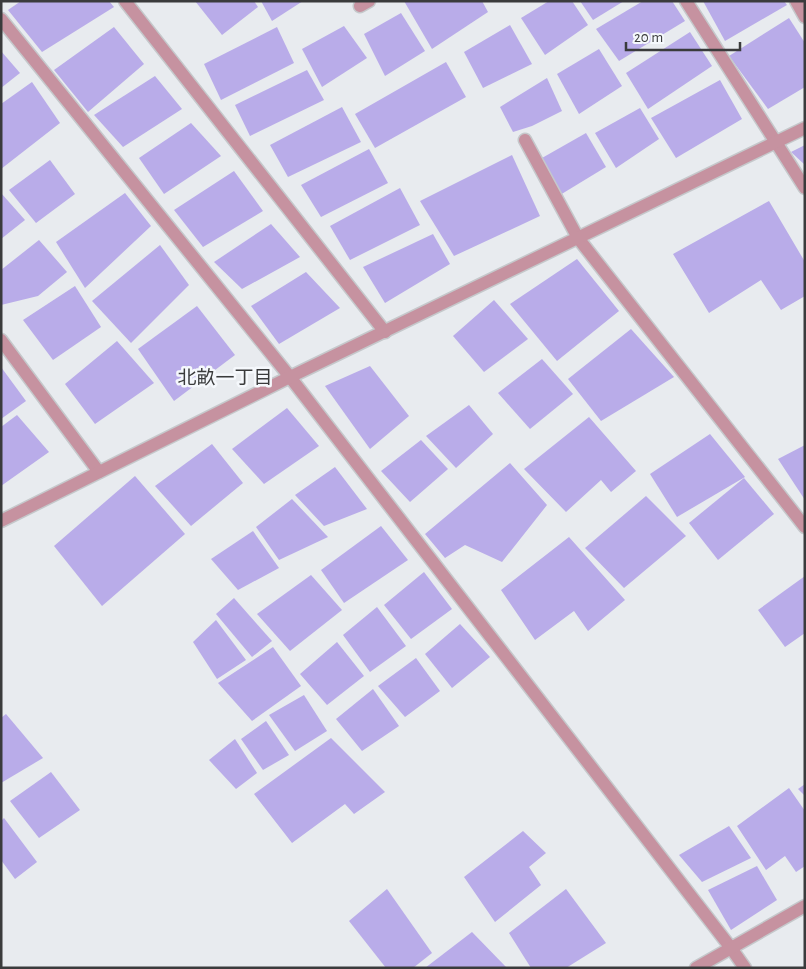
<svg xmlns="http://www.w3.org/2000/svg" width="806" height="969" font-family="'Alegreya Sans','Noto Sans JP',sans-serif">
<style>
.building{fill:#b9ace9}
.lines{fill:none;stroke-linecap:round;stroke-linejoin:round}
.street-casing{stroke:#c5c8cb;stroke-width:15}
.street{stroke:#c692a0;stroke-width:12}
.labels{text-anchor:middle;dominant-baseline:central;stroke-width:5;stroke-linejoin:round;paint-order:stroke}
.neighbourhood-label{font-size:19px;fill:#3a3b3c;stroke:#f5f8fc}
</style>
<rect width="100%" height="100%" fill="#e8ebef"/>
<!-- building -->
<g class="building">
<path d="M 21,1 L 109,1 L 114,7 L 42,52 L 8,10 Z"/>
<path d="M 195,1 L 254,1 L 258,7 L 222,35 Z"/>
<path d="M 261,1 L 303,1 L 272,21 Z"/>
<path d="M 404,1 L 482,1 L 488,12 L 432,49 Z"/>
<path d="M 549,1 L 572,1 L 588,25 L 545,55 L 521,18 Z"/>
<path d="M 580,1 L 624,1 L 593,20 Z"/>
<path d="M 643,1 L 672,1 L 685,21 L 619,61 L 596,29 Z"/>
<path d="M 703,1 L 784,1 L 787,5 L 725,41 Z"/>
<path d="M 401,13 L 425,51 L 385,76 L 364,34 Z"/>
<path d="M 789,18 L 805,43 L 805,87 L 768,109 L 729,56 Z"/>
<path d="M 510,25 L 532,64 L 483,88 L 464,52 Z"/>
<path d="M 344,26 L 367,58 L 322,87 L 302,49 Z"/>
<path d="M 114,27 L 144,64 L 88,112 L 54,70 Z"/>
<path d="M 277,27 L 294,63 L 221,100 L 204,64 Z"/>
<path d="M 690,32 L 712,66 L 648,109 L 626,73 Z"/>
<path d="M 599,49 L 622,86 L 579,114 L 557,74 Z"/>
<path d="M 1,51 L 20,73 L 1,88 Z"/>
<path d="M 446,62 L 466,97 L 375,148 L 355,114 Z"/>
<path d="M 307,70 L 324,100 L 250,136 L 235,105 Z"/>
<path d="M 155,76 L 182,109 L 123,147 L 94,115 Z"/>
<path d="M 547,78 L 562,111 L 532,126 L 513,132 L 500,107 Z"/>
<path d="M 720,80 L 742,119 L 676,158 L 651,118 Z"/>
<path d="M 32,82 L 60,123 L 1,169 L 1,104 Z"/>
<path d="M 342,107 L 361,142 L 288,177 L 270,145 Z"/>
<path d="M 640,108 L 659,139 L 616,168 L 595,133 Z"/>
<path d="M 191,123 L 221,156 L 164,194 L 139,158 Z"/>
<path d="M 586,133 L 606,167 L 560,195 L 542,158 Z"/>
<path d="M 805,145 L 805,165 L 791,152 Z"/>
<path d="M 369,149 L 388,183 L 321,217 L 301,185 Z"/>
<path d="M 512,155 L 540,216 L 454,256 L 420,201 Z"/>
<path d="M 50,160 L 75,194 L 36,223 L 9,190 Z"/>
<path d="M 234,171 L 263,211 L 203,247 L 174,210 Z"/>
<path d="M 400,188 L 420,225 L 350,260 L 330,226 Z"/>
<path d="M 1,193 L 25,220 L 1,239 Z"/>
<path d="M 125,193 L 151,226 L 85,288 L 56,242 Z"/>
<path d="M 769,201 L 805,262 L 805,296 L 781,310 L 761,280 L 709,313 L 673,254 Z"/>
<path d="M 271,224 L 300,257 L 242,289 L 214,262 Z"/>
<path d="M 433,234 L 450,264 L 385,303 L 363,267 Z"/>
<path d="M 39,240 L 67,272 L 38,296 L 1,305 L 1,270 Z"/>
<path d="M 160,245 L 189,285 L 131,343 L 92,301 Z"/>
<path d="M 577,259 L 619,311 L 557,361 L 510,304 Z"/>
<path d="M 306,272 L 340,308 L 279,344 L 251,306 Z"/>
<path d="M 75,286 L 101,327 L 53,360 L 23,320 Z"/>
<path d="M 494,300 L 528,339 L 484,372 L 453,336 Z"/>
<path d="M 197,306 L 235,355 L 174,401 L 138,349 Z"/>
<path d="M 631,329 L 674,377 L 601,421 L 568,379 Z"/>
<path d="M 117,341 L 154,383 L 95,424 L 65,384 Z"/>
<path d="M 542,359 L 573,394 L 530,429 L 498,393 Z"/>
<path d="M 370,366 L 409,416 L 370,449 L 325,386 Z"/>
<path d="M 1,367 L 26,401 L 1,419 Z"/>
<path d="M 469,405 L 493,434 L 456,468 L 426,436 Z"/>
<path d="M 287,408 L 319,446 L 264,484 L 232,449 Z"/>
<path d="M 17,415 L 49,452 L 1,486 L 1,427 Z"/>
<path d="M 589,417 L 636,471 L 611,492 L 601,480 L 566,512 L 524,469 Z"/>
<path d="M 710,434 L 745,477 L 677,517 L 650,474 Z"/>
<path d="M 421,440 L 448,469 L 410,502 L 381,471 Z"/>
<path d="M 212,444 L 243,483 L 191,526 L 155,486 Z"/>
<path d="M 805,445 L 805,500 L 778,459 Z"/>
<path d="M 510,463 L 547,505 L 502,562 L 465,545 L 445,558 L 425,534 Z"/>
<path d="M 335,467 L 367,509 L 324,526 L 295,495 Z"/>
<path d="M 135,476 L 185,534 L 102,606 L 54,546 Z"/>
<path d="M 744,478 L 774,514 L 718,560 L 689,523 Z"/>
<path d="M 646,496 L 686,536 L 624,588 L 585,548 Z"/>
<path d="M 292,499 L 328,537 L 279,560 L 256,527 Z"/>
<path d="M 381,526 L 408,560 L 344,603 L 321,570 Z"/>
<path d="M 253,531 L 279,568 L 238,590 L 211,559 Z"/>
<path d="M 569,537 L 625,600 L 588,631 L 574,611 L 535,640 L 501,590 Z"/>
<path d="M 424,572 L 452,609 L 411,639 L 384,605 Z"/>
<path d="M 311,575 L 342,610 L 290,651 L 257,614 Z"/>
<path d="M 805,576 L 805,633 L 785,647 L 758,610 Z"/>
<path d="M 234,598 L 272,641 L 252,657 L 216,614 Z"/>
<path d="M 377,607 L 406,646 L 370,672 L 343,635 Z"/>
<path d="M 216,620 L 246,660 L 217,679 L 193,642 Z"/>
<path d="M 460,624 L 490,657 L 452,688 L 425,654 Z"/>
<path d="M 337,642 L 364,676 L 327,705 L 300,674 Z"/>
<path d="M 273,647 L 301,686 L 252,721 L 218,683 Z"/>
<path d="M 416,658 L 440,691 L 405,717 L 378,686 Z"/>
<path d="M 373,689 L 399,726 L 362,751 L 336,719 Z"/>
<path d="M 304,695 L 327,731 L 295,751 L 269,715 Z"/>
<path d="M 6,714 L 43,758 L 1,783 L 1,718 Z"/>
<path d="M 266,721 L 289,755 L 263,770 L 241,739 Z"/>
<path d="M 331,738 L 385,792 L 354,814 L 345,804 L 292,843 L 254,794 Z"/>
<path d="M 235,739 L 257,773 L 236,789 L 209,760 Z"/>
<path d="M 51,772 L 80,810 L 39,838 L 10,801 Z"/>
<path d="M 805,784 L 805,796 L 798,789 Z"/>
<path d="M 789,788 L 805,811 L 805,866 L 796,872 L 785,856 L 766,870 L 737,826 Z"/>
<path d="M 4,818 L 37,862 L 15,879 L 1,860 L 1,821 Z"/>
<path d="M 729,826 L 751,858 L 702,882 L 679,855 Z"/>
<path d="M 523,831 L 546,853 L 529,867 L 541,885 L 495,922 L 464,877 Z"/>
<path d="M 757,866 L 777,900 L 731,930 L 708,890 Z"/>
<path d="M 387,889 L 432,953 L 413,968 L 386,968 L 349,921 Z"/>
<path d="M 566,889 L 606,943 L 566,968 L 531,968 L 509,933 Z"/>
<path d="M 472,932 L 507,968 L 425,968 Z"/>
</g>
<g class="lines">
<defs>
<g id="street">
<path d="M 125,1 L 385,332"/>
<path d="M 686,1 L 805,188"/>
<path d="M 796,1 L 805,17"/>
<path d="M 360,6 L 369,1"/>
<path d="M 1,19 L 290,377 L 731,948 L 745,968"/>
<path d="M 525,140 L 578,238 L 805,527"/>
<path d="M 1,340 L 99,472"/>
<path d="M 1,521 L 290,377 L 805,128"/>
<path d="M 696,968 L 805,906"/>
</g>
</defs>
<!-- street casing -->
<use href="#street" class="street-casing"/>
<!-- street -->
<use href="#street" class="street"/>
</g>
<g class="labels">
<!-- neighbourhood labels -->
<g class="neighbourhood-label">
<text x="225" y="378">北畝一丁目</text>
</g>
</g>
<!-- border -->
<rect width="806" height="969" fill="none" stroke="#3a3b3c" stroke-width="5"/>
<!-- scale -->
<path d="M626 42v8h114v-8" fill="none" stroke="#3a3b3c" stroke-width="2.5"/>
<text x="634" y="42" font-size="15" fill="#3a3b3c" stroke="#f5f8fc" stroke-width="4" paint-order="stroke">20 m</text>
</svg>
